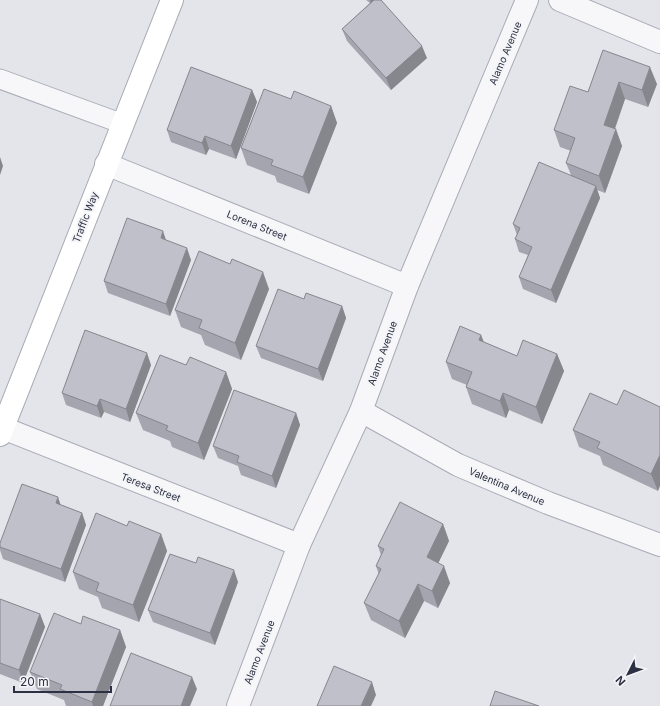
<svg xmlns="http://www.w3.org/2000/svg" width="660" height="706" font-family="Inter,sans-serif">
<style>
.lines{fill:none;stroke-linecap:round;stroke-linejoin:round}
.lane-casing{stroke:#a9abb5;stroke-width:21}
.street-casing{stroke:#a9abb5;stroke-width:24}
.secondary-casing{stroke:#a9abb5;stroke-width:24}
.lane{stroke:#f7f7f9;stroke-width:19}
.street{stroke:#f7f7f9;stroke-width:22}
.secondary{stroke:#fff;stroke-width:22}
.wall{fill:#a4a5ae}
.shaded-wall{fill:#86868d}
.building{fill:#bfc0ca;stroke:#86868d}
.labels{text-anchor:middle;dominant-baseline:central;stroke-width:4;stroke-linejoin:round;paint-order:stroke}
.street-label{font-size:10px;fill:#2d3042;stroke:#f4f5f8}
</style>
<rect width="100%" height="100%" fill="#e4e5eb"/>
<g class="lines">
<defs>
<path id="lane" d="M 0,79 L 123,124"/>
<g id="street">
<path d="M 560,0 L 660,42"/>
<path d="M 106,164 L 407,286"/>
<path d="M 361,411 L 458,465 L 548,503 L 660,545"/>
<path d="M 3,428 L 299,545"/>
<path d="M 238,706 L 299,545 L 361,411 L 407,286 L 527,0"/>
</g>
<path id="secondary" d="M 0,435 L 172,0"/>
</defs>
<!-- lane casing -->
<use href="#lane" class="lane-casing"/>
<!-- street casing -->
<use href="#street" class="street-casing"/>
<!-- secondary casing -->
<use href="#secondary" class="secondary-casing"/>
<!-- lane -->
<use href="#lane" class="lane"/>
<!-- street -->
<use href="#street" class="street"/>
<!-- secondary -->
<use href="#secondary" class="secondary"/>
</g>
<!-- wall -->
<g class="wall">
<path d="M 366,0 L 381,0 L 427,58 L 391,90 L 347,41 L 342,29 L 370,3 Z"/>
<path d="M 603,50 L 657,84 L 648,107 L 625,99 L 615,129 L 622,146 L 605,193 L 597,190 L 600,198 L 556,303 L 523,289 L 519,277 L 528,255 L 519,252 L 515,239 L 517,235 L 513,224 L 571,175 L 566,163 L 571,151 L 560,147 L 554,130 L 588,92 Z"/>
<path d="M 252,90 L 257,102 L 236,159 L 209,149 L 206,155 L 171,142 L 167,130 Z"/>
<path d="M 291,99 L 331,106 L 337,123 L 309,194 L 277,182 L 275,176 L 247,165 L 241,148 Z"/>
<path d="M 166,240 L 191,260 L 170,316 L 108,293 L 104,281 Z"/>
<path d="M 230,264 L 269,289 L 241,360 L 205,345 L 201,335 L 181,327 L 175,310 Z"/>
<path d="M 304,299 L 342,306 L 346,318 L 323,381 L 261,358 L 256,346 Z"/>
<path d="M 481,335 L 484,342 L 517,356 L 557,354 L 564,371 L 542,424 L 509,410 L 506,418 L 472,404 L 466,387 L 467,385 L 452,379 L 446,362 Z"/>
<path d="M 151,365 L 130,422 L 104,412 L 101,418 L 66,405 L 62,393 Z"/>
<path d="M 186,365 L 226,372 L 232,389 L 204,460 L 172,447 L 170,441 L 143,430 L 136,413 Z"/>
<path d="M 617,405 L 660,407 L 658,491 L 603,465 L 600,456 L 579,447 L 573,430 Z"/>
<path d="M 296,413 L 300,425 L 276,488 L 241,475 L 238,466 L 218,458 L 213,446 Z"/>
<path d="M 61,505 L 82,513 L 86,525 L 65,582 L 3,559 L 0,550 L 0,543 Z"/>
<path d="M 443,524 L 449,541 L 438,563 L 450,583 L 438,608 L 424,601 L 405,638 L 371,620 L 364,603 L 379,575 L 376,566 L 381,555 L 378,546 Z"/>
<path d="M 127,526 L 161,534 L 167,551 L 139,622 L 102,608 L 98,597 L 79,589 L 73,572 Z"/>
<path d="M 238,582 L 215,645 L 153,622 L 148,610 Z"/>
<path d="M 0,599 L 40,614 L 45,627 L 23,683 L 0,674 Z"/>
<path d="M 81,624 L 120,630 L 126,647 L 103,706 L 66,706 L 64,700 L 37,689 L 30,672 Z"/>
</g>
<!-- shaded-wall -->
<g class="shaded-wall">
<path d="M 370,0 L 375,0 L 371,5 Z"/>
<path d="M 422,46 L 427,58 L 391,90 L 386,78 Z"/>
<path d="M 650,67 L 657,84 L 648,107 L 642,90 Z"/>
<path d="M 619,82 L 625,99 L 610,142 L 604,125 Z"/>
<path d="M 252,90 L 257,102 L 236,159 L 231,146 Z"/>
<path d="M 331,106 L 337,123 L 309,194 L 303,177 Z"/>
<path d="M 616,129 L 622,146 L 605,193 L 599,176 Z"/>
<path d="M 205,136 L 209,149 L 206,155 L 202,143 Z"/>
<path d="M 0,157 L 3,166 L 0,175 Z"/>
<path d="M 596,186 L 600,198 L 556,303 L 551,290 Z"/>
<path d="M 163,231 L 167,243 L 161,238 Z"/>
<path d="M 187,248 L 191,260 L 170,316 L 166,304 Z"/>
<path d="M 263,272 L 269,289 L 241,360 L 235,343 Z"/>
<path d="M 342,306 L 346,318 L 323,381 L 318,369 Z"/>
<path d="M 481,335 L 487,352 L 479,340 Z"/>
<path d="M 147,353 L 151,365 L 130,422 L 126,409 Z"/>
<path d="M 557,354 L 564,371 L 542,424 L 536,407 Z"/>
<path d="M 226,372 L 232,389 L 204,460 L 198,443 Z"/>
<path d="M 503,393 L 509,410 L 506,418 L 500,401 Z"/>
<path d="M 100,399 L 104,412 L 101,418 L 97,406 Z"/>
<path d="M 296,413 L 300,425 L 276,488 L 272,476 Z"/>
<path d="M 660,455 L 660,486 L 658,491 L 651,474 Z"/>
<path d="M 58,497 L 62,509 L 56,503 Z"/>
<path d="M 82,513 L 86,525 L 65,582 L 61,569 Z"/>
<path d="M 443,524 L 449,541 L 433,574 L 427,557 Z"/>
<path d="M 161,534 L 167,551 L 139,622 L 133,605 Z"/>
<path d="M 444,566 L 450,583 L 438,608 L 432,591 Z"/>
<path d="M 234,570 L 238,582 L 215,645 L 210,633 Z"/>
<path d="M 418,584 L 424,601 L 405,638 L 399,621 Z"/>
<path d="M 40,614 L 45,627 L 23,683 L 19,670 Z"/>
<path d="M 120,630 L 126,647 L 103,706 L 93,706 L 92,702 Z"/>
<path d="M 192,677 L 197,689 L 190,706 L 181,706 Z"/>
<path d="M 372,682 L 376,695 L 371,706 L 361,706 Z"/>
</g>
<!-- building -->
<g class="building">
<path d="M 374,0 L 381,0 L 422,46 L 386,78 L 342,29 Z"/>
<path d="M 603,50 L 650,67 L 642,90 L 619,82 L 604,125 L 616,129 L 599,176 L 566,163 L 575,138 L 554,130 L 570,86 L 588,92 Z"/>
<path d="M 191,67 L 252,90 L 231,146 L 205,136 L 202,143 L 167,130 Z"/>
<path d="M 264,89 L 291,99 L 294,91 L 331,106 L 303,177 L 271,165 L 273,160 L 241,148 Z"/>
<path d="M 539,162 L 596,186 L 551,290 L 519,277 L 532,247 L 515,239 L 520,228 L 513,224 Z"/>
<path d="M 127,218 L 163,231 L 161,238 L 187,248 L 166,304 L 104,281 Z"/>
<path d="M 199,251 L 230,264 L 232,259 L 263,272 L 235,343 L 199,328 L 202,320 L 175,310 Z"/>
<path d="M 278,289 L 304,299 L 306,293 L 342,306 L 318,369 L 256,346 Z"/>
<path d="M 460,326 L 481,335 L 479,340 L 517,356 L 523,340 L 557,354 L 536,407 L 503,393 L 500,401 L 466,387 L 472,372 L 446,362 Z"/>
<path d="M 85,330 L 147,353 L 126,409 L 100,399 L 97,406 L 62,393 Z"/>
<path d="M 160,355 L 186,365 L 190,357 L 226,372 L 198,443 L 166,430 L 168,426 L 136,413 Z"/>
<path d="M 234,390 L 296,413 L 272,476 L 237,462 L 239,456 L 213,446 Z"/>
<path d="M 624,390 L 660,407 L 660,455 L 651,474 L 597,448 L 600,442 L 573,430 L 590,393 L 617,405 Z"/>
<path d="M 22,484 L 58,497 L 56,503 L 82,513 L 61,569 L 0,547 L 0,543 Z"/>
<path d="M 400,502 L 443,524 L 427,557 L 444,566 L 432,591 L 418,584 L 399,621 L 364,603 L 381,569 L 376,566 L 384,549 L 378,546 Z"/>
<path d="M 96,513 L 127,526 L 129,521 L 161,534 L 133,605 L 96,591 L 99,583 L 73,572 Z"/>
<path d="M 170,554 L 196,563 L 198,557 L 234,570 L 210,633 L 148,610 Z"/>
<path d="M 0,599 L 40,614 L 19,670 L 0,663 Z"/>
<path d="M 54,613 L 81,624 L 83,616 L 120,630 L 92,702 L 60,689 L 62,685 L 30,672 Z"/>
<path d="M 131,653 L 192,677 L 181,706 L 110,706 Z"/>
<path d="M 334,666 L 372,682 L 361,706 L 317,706 Z"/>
<path d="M 495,691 L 539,706 L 490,706 Z"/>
</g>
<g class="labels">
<!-- street labels -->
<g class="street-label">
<text transform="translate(505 53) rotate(-67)">Alamo Avenue</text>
<text transform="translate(85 217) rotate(-69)">Traffic Way</text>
<text transform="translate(257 225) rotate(22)">Lorena Street</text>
<text transform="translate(382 353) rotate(-70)">Alamo Avenue</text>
<text transform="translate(507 486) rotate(23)">Valentina Avenue</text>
<text transform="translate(151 487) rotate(21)">Teresa Street</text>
<text transform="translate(259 652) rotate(-69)">Alamo Avenue</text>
</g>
</g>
<!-- north arrow -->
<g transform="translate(628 674) rotate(228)" stroke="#f4f5f8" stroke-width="3" paint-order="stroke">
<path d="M0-3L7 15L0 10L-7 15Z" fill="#2d3042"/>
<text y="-6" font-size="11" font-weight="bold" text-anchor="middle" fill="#2d3042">N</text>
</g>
<!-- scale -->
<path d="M14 686v6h97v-6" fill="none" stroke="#2d3042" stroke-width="2"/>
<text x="20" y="686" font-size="12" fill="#2d3042" stroke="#f4f5f8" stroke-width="3" paint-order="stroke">20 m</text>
</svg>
